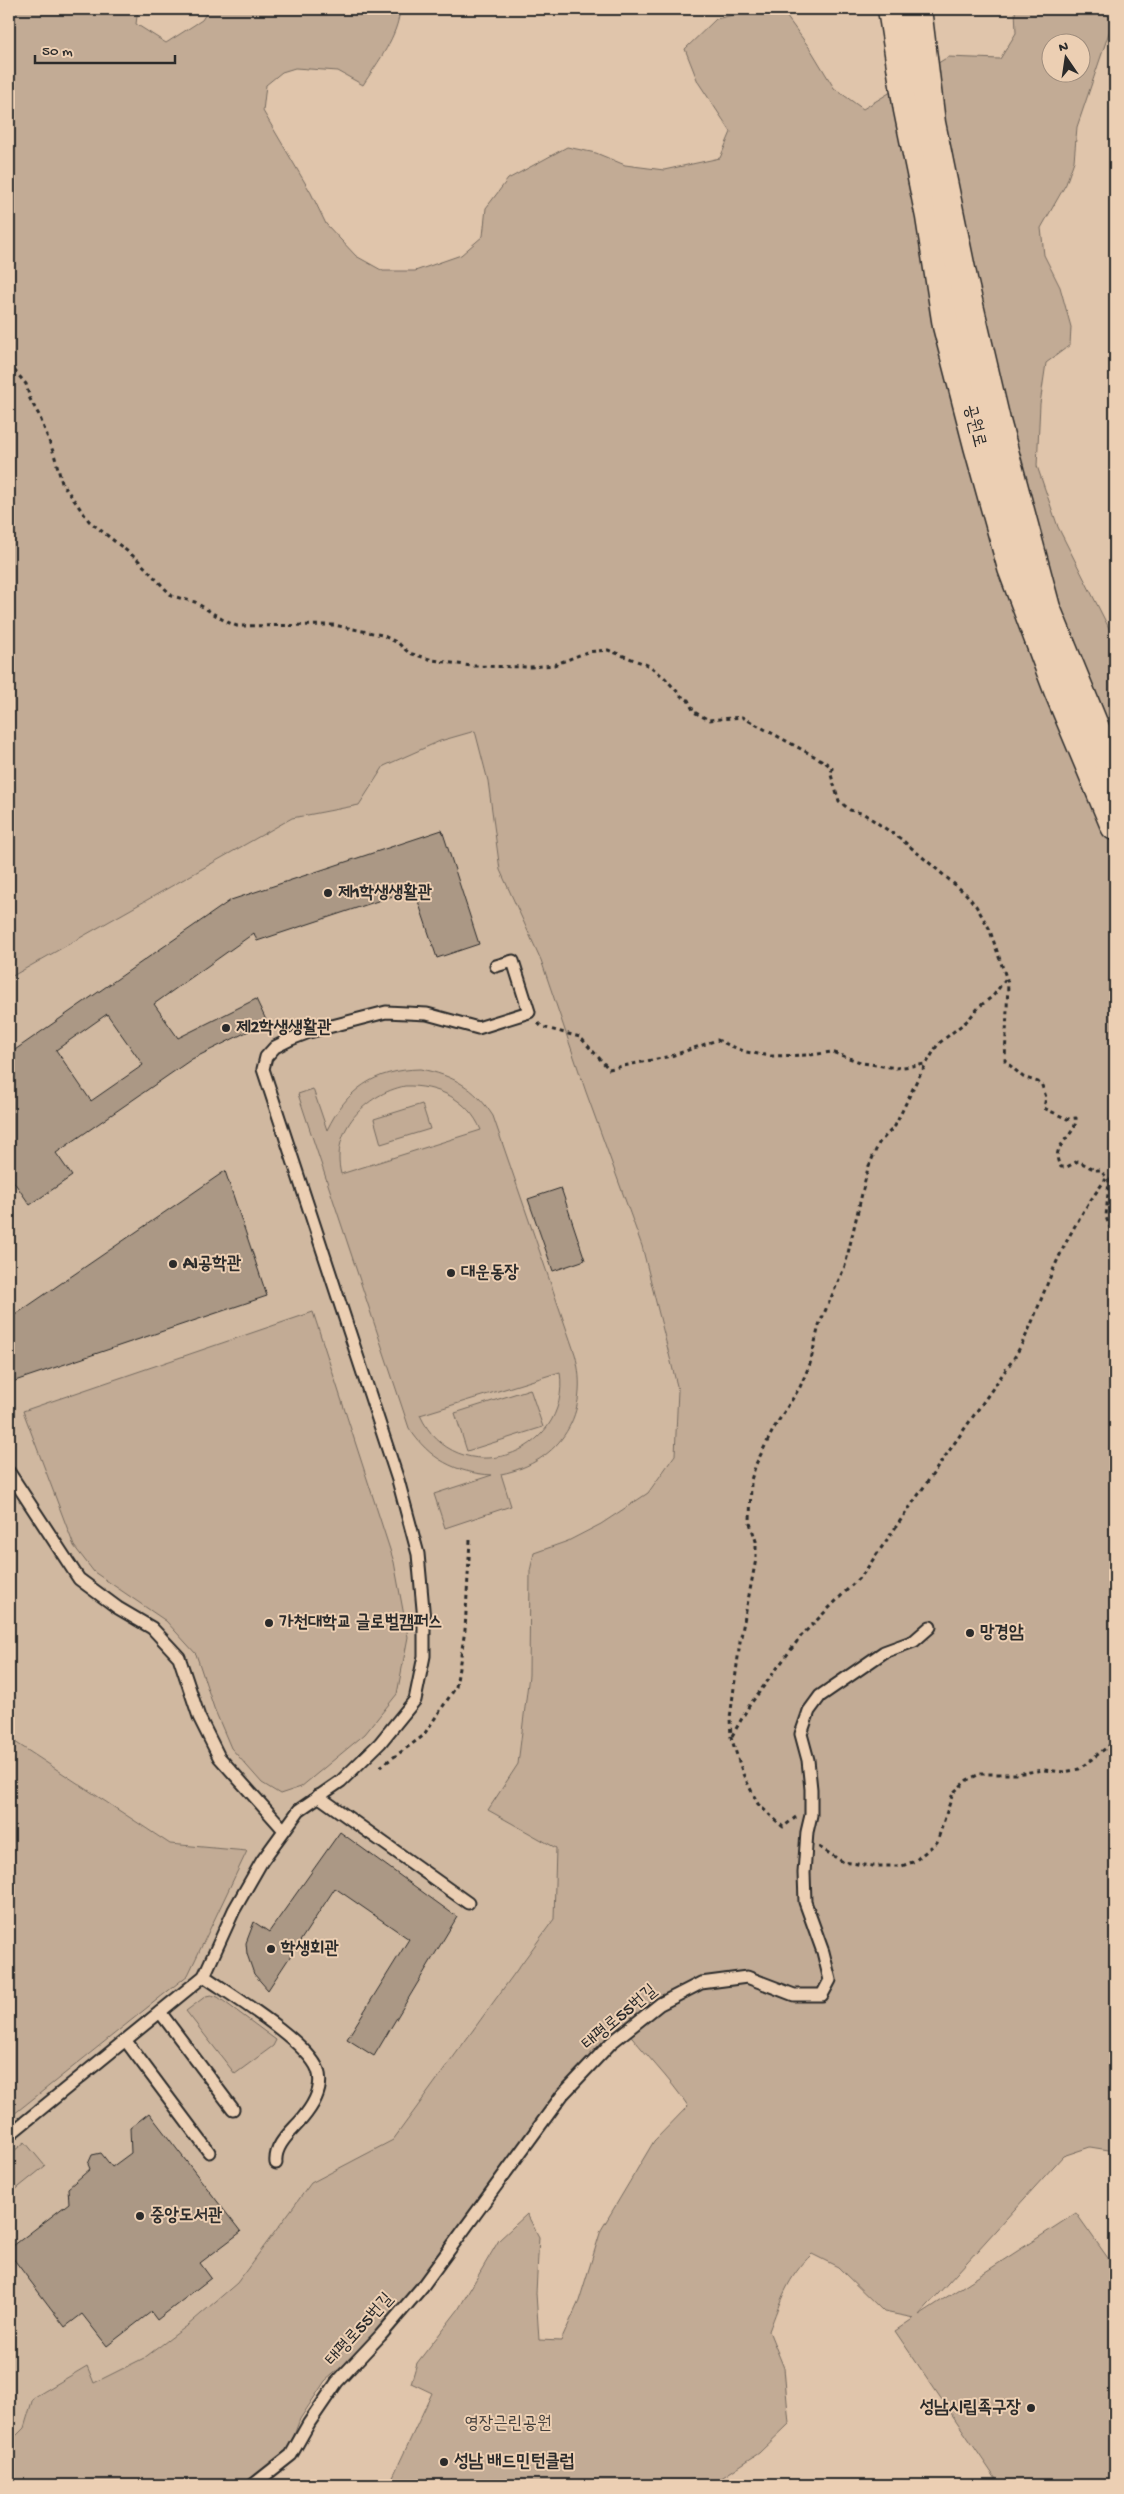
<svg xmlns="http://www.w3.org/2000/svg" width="1124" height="2494" font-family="'Gochi Hand','Poor Story',sans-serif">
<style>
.built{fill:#d0b8a0}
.green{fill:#c2ab95;stroke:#766b60;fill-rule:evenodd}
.building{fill:#ab9885;stroke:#2b2b2b;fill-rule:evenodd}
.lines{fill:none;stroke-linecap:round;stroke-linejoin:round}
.lane-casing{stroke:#2b2b2b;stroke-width:15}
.secondary-casing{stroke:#2b2b2b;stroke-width:31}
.path{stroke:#2b2b2b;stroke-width:3;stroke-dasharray:4 4;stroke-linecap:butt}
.lane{stroke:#eccfb3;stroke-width:11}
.secondary{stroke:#eccfb3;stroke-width:28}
.poi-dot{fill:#2b2b2b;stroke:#eccfb3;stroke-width:2}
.labels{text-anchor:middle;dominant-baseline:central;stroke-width:4;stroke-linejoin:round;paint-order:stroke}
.street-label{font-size:18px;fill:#2b2b2b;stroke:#eccfb3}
.poi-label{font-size:18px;font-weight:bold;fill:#2b2b2b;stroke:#eccfb3;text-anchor:start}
.park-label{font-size:18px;fill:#423e3b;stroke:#eccfb3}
</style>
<rect width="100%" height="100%" fill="#e0c5ab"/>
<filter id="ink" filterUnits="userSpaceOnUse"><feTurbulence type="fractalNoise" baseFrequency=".02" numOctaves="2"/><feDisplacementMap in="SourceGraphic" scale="10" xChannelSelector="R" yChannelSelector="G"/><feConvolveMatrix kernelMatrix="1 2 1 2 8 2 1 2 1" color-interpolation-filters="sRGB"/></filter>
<g filter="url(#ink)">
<!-- built -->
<path class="built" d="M 476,731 L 488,781 L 500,870 L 541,960 L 642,1246 L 678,1390 L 675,1455 L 648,1493 L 601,1524 L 568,1541 L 534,1554 L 530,1571 L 529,1675 L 518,1765 L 489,1810 L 557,1848 L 554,1919 L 393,2140 L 311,2183 L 237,2283 L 187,2326 L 144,2358 L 93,2384 L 87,2366 L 33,2398 L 24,2428 L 9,2443 L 9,2118 L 188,1975 L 247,1851 L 170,1844 L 9,1738 L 9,978 L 292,818 L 359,805 L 384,766 L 440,741 Z"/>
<!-- green -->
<g class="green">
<path d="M 9,9 L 138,9 L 136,24 L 166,43 L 202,20 L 209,9 L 400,9 C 398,36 378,62 363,85 L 338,71 L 295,68 L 282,72 L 266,85 L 263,111 L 311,193 L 326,224 L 356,256 L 383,271 L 415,271 L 461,255 L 483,236 L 486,208 L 508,179 L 567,147 L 596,153 L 625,165 L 664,170 L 720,158 L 731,132 L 698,82 L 685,49 L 716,19 L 759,9 L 781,9 L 811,50 L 834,88 L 863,109 L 948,57 L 1000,59 L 1016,33 L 1015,9 L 1101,9 L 1113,21 L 1077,127 L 1074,161 L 1066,184 L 1041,228 L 1044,255 L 1060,287 L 1071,327 L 1070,345 L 1046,363 L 1040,404 L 1037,466 L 1058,527 L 1115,640 L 1115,2151 L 1090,2147 L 1063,2156 L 919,2315 L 1076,2213 L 1115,2268 L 1115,2485 L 1000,2485 L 895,2331 L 914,2318 L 884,2312 L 838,2267 L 812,2254 C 787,2278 781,2300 769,2331 L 784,2368 L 789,2424 L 759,2453 L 711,2485 L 389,2485 L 432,2393 L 411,2383 L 417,2363 L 458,2310 L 499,2240 L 527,2214 L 539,2237 L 536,2293 L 539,2340 L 561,2341 L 579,2301 L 601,2230 L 654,2141 L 688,2106 C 669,2077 643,2053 623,2025 L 589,2058 L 399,2309 L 370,2342 L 325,2381 L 300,2419 L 287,2454 L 267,2467 L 247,2485 L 9,2485 L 9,2443 L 24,2428 L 33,2398 L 87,2366 L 94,2383 L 144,2358 L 187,2326 L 237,2283 L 311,2183 L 393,2140 L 554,1919 L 556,1848 L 488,1810 L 518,1764 L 529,1675 L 530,1571 L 534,1553 L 568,1541 L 601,1524 L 648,1493 L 675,1455 L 678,1390 L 642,1246 L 586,1092 L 541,960 L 500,870 L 488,781 L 475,731 L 440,741 L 384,766 L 359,805 L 292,818 L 9,978 ZM 1052,42 L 1082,42 L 1082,72 L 1052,72 Z"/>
<path d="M 420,1069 C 453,1075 475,1088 493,1116 L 575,1354 C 591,1413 561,1462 501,1474 L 511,1506 L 445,1528 L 434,1494 L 492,1475 C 456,1473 429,1459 409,1428 L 298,1094 L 313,1089 L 327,1130 C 347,1089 374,1070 420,1069 ZM 405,1086 C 437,1085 468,1099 481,1130 L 341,1174 C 330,1130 366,1094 405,1086 ZM 560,1372 C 572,1457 455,1493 420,1415 Z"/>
<path d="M 422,1104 L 430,1129 L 381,1144 L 374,1119 Z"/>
<path d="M 313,1312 L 394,1562 L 408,1637 L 397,1694 L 365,1734 L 301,1787 L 280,1794 L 262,1783 L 231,1748 L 214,1708 L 196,1654 L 166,1621 L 94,1572 L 74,1546 L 23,1411 Z"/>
<path d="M 530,1389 L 543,1427 L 467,1451 L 455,1413 Z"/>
<path d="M 9,1738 L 170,1844 L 247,1851 L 188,1975 L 9,2118 Z"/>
<path d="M 211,1995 L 218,1997 L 276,2040 L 273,2046 L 235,2074 L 186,2011 L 206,1996 Z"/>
<path d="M 25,2142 L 45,2166 L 9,2195 L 9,2155 Z"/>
</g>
<!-- building -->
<g class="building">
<path d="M 442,830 L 479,944 L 437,958 L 414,889 L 257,941 L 254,933 L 154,1004 L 178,1038 L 256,999 L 267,1022 L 192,1059 L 56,1153 L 72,1176 L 30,1205 L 9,1175 L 9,1054 L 231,900 ZM 107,1014 L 143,1065 L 91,1101 L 56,1050 Z"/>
<path d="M 225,1171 L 267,1296 L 9,1383 L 9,1319 Z"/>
<path d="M 561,1188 L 585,1260 L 553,1271 L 528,1199 Z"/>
<path d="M 340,1832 L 457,1917 L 374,2056 L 347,2039 L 409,1939 L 335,1888 L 268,1990 L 254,1974 L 247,1954 L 246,1943 L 254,1922 L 269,1932 Z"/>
<path d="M 149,2113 L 241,2232 L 200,2263 L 211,2278 L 157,2320 L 151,2312 L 107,2346 L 82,2314 L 65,2327 L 9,2253 L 9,2249 L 69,2203 L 68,2188 L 90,2169 L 88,2164 L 92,2155 L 101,2153 L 112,2167 L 131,2153 L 130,2128 Z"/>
</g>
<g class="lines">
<defs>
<g id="lane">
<path d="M 9,1472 L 79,1579 L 118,1608 L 152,1628 L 179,1657 L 199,1717 L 219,1757 L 284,1830"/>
<path d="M 318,1796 L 468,1903"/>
<path d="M 204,1976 C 231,1995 307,2041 318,2070 C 324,2088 313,2106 302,2119 C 291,2132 274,2145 276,2163"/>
<path d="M 160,2012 L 233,2109"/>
<path d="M 126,2041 L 209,2152"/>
<path d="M 9,2135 L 204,1976 L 234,1910 L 262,1861 L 299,1810 L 341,1781 L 380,1743 L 415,1700 L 424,1656 L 424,1620 L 418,1554 L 398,1480 L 263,1069 L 266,1057 L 275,1047 L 291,1039 L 309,1032 L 386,1012 L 427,1014 L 478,1028 L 529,1012 L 513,961 L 496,966"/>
<path d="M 253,2485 L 291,2455 L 309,2423 L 337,2382 L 380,2336 L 422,2287 L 563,2094 L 611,2043 L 660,2004 L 701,1983 L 747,1977 L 794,1995 L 822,1995 L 830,1980 L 823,1952 L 805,1902 L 804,1873 L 807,1832 L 811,1815 L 811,1789 L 808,1760 L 801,1734 L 809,1711 L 820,1696 L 884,1652 L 914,1641 L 930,1627"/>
</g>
<g id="secondary">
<path d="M 892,9 L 908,110 L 930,217 L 947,326 L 978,446 L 1012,568 L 1058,690 L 1115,826"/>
<path d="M 917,9 L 931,123 L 964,284 L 996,421 L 1046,608 L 1115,777"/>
</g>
</defs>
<!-- lane casing -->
<use href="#lane" class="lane-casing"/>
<!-- secondary casing -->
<use href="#secondary" class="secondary-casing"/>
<!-- path -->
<g class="path">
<path d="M 9,364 L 26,384 L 30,399 L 39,415 L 54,454 L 62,483 L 89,521 L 137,559 L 172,596 L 195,602 L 225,621 L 237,626 L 334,625 L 382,635 L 398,643 L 409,653 L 433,660 L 471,666 L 531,667 L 554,665 L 587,652 L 608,650 L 650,666 L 665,678 L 681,696 L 688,700 L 694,712 L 709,720 L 742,717 L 825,762 L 832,768 L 831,775 L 839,801 L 850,810 L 864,814 L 901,839 L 966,894 L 976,906 L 989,928 L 1008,983 L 1005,1061 L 1023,1077 L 1041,1083 L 1046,1097 L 1044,1108 L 1067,1119 L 1076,1118 C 1077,1137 1047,1146 1061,1167 L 1067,1167 L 1078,1161 L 1095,1170 L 1100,1170 L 1109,1180 L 1106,1217 L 1115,1241"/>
<path d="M 538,1023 L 542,1027 L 580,1037 L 609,1069 L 671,1056 L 717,1040 L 746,1052 L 771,1056 L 810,1055 L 832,1052 L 863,1063 L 896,1068 L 926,1064"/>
<path d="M 732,1736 L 749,1706 L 801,1636 L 863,1574 L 1014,1358 C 1028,1335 1036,1312 1046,1287 C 1061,1249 1081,1211 1106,1179"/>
<path d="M 380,1767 L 423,1736 L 456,1687 L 465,1630 L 470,1540"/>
<path d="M 796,1817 L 783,1827 L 758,1804 L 743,1774 L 731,1737 L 730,1718 L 740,1642 L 756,1559 L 756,1541 L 750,1523 L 751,1480 L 756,1464 L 774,1428 L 800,1387 L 810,1364 L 819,1325 L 845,1266 L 868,1168 L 879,1143 L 895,1126 L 918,1078 L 938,1044 L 968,1020 L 980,1006 L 993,996 L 1007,977"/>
<path d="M 819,1847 L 843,1862 L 872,1866 L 902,1866 L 915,1861 L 937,1842 L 953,1793 L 967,1780 L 980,1774 L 1015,1774 L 1044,1770 L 1064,1772 L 1079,1769 L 1115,1741"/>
</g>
<!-- lane -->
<use href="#lane" class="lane"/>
<!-- secondary -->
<use href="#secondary" class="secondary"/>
</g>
</g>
<!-- markers -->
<g class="poi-dot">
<circle cx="328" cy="893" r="5"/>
<circle cx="226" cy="1028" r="5"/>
<circle cx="173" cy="1264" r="5"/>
<circle cx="451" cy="1273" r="5"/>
<circle cx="269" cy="1623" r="5"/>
<circle cx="970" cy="1633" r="5"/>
<circle cx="271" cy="1949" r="5"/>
<circle cx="140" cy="2216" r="5"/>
<circle cx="1031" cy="2408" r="5"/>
<circle cx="444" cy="2462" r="5"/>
</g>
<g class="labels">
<!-- street labels -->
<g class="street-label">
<text transform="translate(974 426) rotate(76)">공원로</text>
<text transform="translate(620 2018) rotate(-40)">태평로55번길</text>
<text transform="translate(360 2330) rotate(-48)">태평로55번길</text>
</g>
<!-- poi labels -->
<g class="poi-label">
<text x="338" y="893">제1학생생활관</text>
<text x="236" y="1028">제2학생생활관</text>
<text x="183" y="1264">AI공학관</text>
<text x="461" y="1273">대운동장</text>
<text x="279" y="1623">가천대학교 글로벌캠퍼스</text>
<text x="980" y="1633">망경암</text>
<text x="281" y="1949">학생회관</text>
<text x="150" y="2216">중앙도서관</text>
<text x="1021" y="2408" text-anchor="end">성남시립족구장</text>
<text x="454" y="2462">성남 배드민턴클럽</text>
</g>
<!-- park labels -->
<g class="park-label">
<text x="508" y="2424">영장근린공원</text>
</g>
</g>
<!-- margin -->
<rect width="1124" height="2494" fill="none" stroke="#eccfb3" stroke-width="30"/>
<rect x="15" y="15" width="1094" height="2464" fill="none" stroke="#2b2b2b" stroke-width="2" filter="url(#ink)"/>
<!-- north arrow -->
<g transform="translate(1066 58) rotate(347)"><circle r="24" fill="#eccfb3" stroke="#9f8d7d"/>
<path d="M0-4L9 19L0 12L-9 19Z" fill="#2b2b2b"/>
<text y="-8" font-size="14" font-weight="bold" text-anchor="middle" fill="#2b2b2b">N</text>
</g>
<!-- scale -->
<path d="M35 55v8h140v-8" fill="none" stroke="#2b2b2b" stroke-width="2.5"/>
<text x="42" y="55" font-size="15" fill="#2b2b2b" stroke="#eccfb3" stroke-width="4" paint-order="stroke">50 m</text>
</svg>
